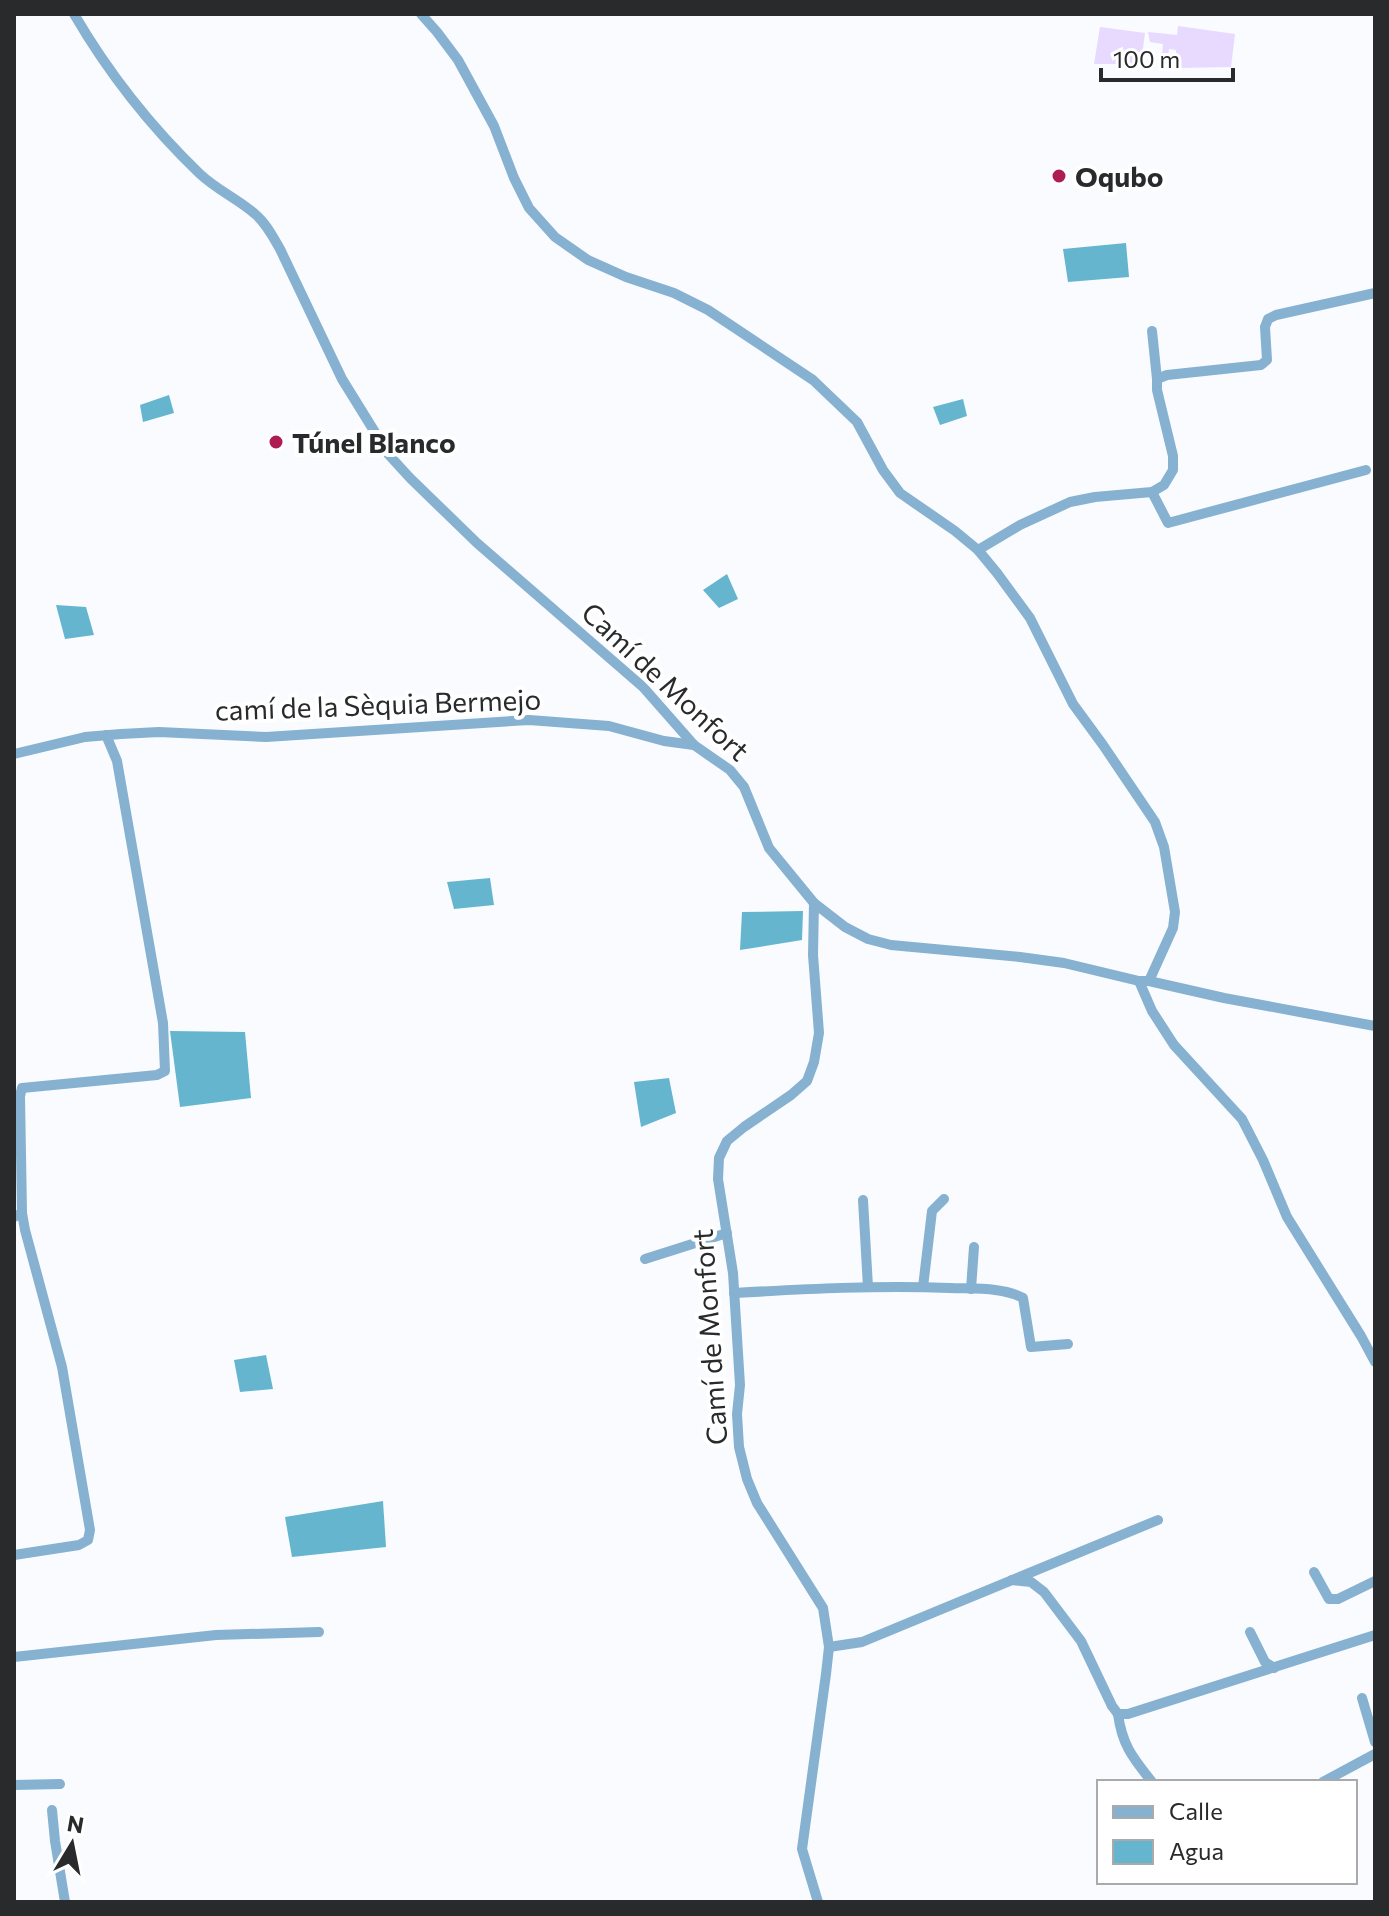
<svg xmlns="http://www.w3.org/2000/svg" width="1389" height="1916" font-family="Commissioner,sans-serif">
<style>
.green{fill:#e8d9fe}
.water{fill:#65b5ce}
.lines{fill:none;stroke-linecap:round;stroke-linejoin:round}
.minor{stroke:#86b1d1;stroke-width:10}
.poi-dot{fill:#ad1c52;stroke:#fff;stroke-width:3}
.labels{text-anchor:middle;dominant-baseline:central;stroke-width:8;stroke-linejoin:round;paint-order:stroke}
.poi-label{font-size:28px;font-weight:bold;fill:#292a2c;stroke:#fff;text-anchor:start}
.street-label{font-size:28px;fill:#292a2c;stroke:#fff}
</style>
<rect width="100%" height="100%" fill="#f9fbff"/>
<!-- green -->
<g class="green">
<path d="M 1178,26 L 1235,34 L 1231,67 L 1176,68 L 1176,50 L 1169,49 L 1167,66 L 1161,65 L 1163,44 L 1150,42 L 1148,32 L 1177,35 Z"/>
<path d="M 1100,27 L 1145,33 L 1141,64 L 1094,64 Z"/>
</g>
<!-- water -->
<g class="water">
<path d="M 1126,243 L 1129,277 L 1068,282 L 1063,249 Z"/>
<path d="M 169,395 L 174,413 L 143,422 L 140,405 Z"/>
<path d="M 963,399 L 967,416 L 940,425 L 933,407 Z"/>
<path d="M 727,574 L 738,599 L 719,608 L 703,590 Z"/>
<path d="M 56,605 L 86,607 L 94,635 L 65,639 Z"/>
<path d="M 490,878 L 494,905 L 454,909 L 447,882 Z"/>
<path d="M 803,911 L 802,940 L 740,950 L 742,912 Z"/>
<path d="M 170,1031 L 245,1032 L 251,1098 L 180,1107 Z"/>
<path d="M 669,1078 L 676,1113 L 641,1127 L 634,1082 Z"/>
<path d="M 266,1355 L 273,1389 L 240,1392 L 234,1360 Z"/>
<path d="M 383,1501 L 386,1547 L 292,1557 L 285,1517 Z"/>
</g>
<g class="lines">
<!-- minor -->
<g class="minor">
<path d="M 74,14 C 109,74 150,126 200,174 C 217,190 238,199 255,214 C 266,223 273,237 280,249 L 342,379 L 389,455 L 410,478 L 477,543 L 643,687 L 694,745 L 730,770 L 744,787 L 769,848 L 814,903 L 845,927 L 868,939 L 891,945 L 1020,957 L 1064,963 L 1139,981 L 1149,981 L 1224,998 L 1375,1026"/>
<path d="M 421,14 L 437,32 L 458,60 L 494,126 L 514,178 L 529,208 L 555,237 L 588,260 L 626,277 L 674,293 L 708,310 L 813,380 L 857,422 L 883,470 L 900,493 L 955,531 L 978,550 L 997,573 L 1030,618 L 1073,704 L 1103,745 L 1155,822 L 1164,847 L 1175,912 L 1173,928 L 1149,981"/>
<path d="M 1152,331 L 1157,379"/>
<path d="M 1152,492 L 1168,523 L 1366,470"/>
<path d="M 978,550 L 1020,525 L 1070,502 L 1095,497 L 1152,492 L 1164,485 L 1173,470 L 1173,456 L 1157,390 L 1157,379 L 1167,375 L 1261,365 L 1267,360 L 1265,327 L 1268,319 L 1276,315 L 1375,293"/>
<path d="M 14,754 L 85,737 L 121,734 L 159,732 L 266,737 L 529,720 L 609,726 L 664,741 L 694,745"/>
<path d="M 814,903 L 813,955 L 819,1033 L 814,1062 L 807,1081 L 791,1095 L 744,1127 L 727,1141 L 719,1158 L 718,1179 L 733,1273 L 740,1385 L 737,1414 L 739,1447 L 747,1479 L 757,1503 L 823,1608 L 829,1647 L 826,1674 L 802,1849 L 818,1902"/>
<path d="M 1139,981 L 1152,1011 L 1174,1045 L 1242,1119 L 1263,1160 L 1287,1217 L 1361,1336 L 1375,1362"/>
<path d="M 863,1200 L 868,1287"/>
<path d="M 14,1217 L 22,1213 L 20,1096 L 22,1088 L 157,1075 L 165,1071 L 163,1023 L 117,761 L 106,735"/>
<path d="M 645,1259 L 727,1233"/>
<path d="M 923,1287 L 932,1211 L 944,1199"/>
<path d="M 971,1289 L 974,1247"/>
<path d="M 734,1293 C 806,1289 878,1285 950,1288 C 974,1289 1003,1287 1023,1298 L 1031,1347 L 1068,1344"/>
<path d="M 14,1555 L 79,1545 L 88,1540 L 90,1530 L 62,1367 L 25,1230 L 22,1213"/>
<path d="M 1314,1572 L 1329,1599 L 1338,1599 L 1375,1581"/>
<path d="M 1012,1580 L 1031,1582 L 1044,1592 L 1081,1641 L 1112,1706 L 1118,1714 L 1128,1714 L 1375,1635"/>
<path d="M 1250,1632 L 1265,1662 L 1274,1668"/>
<path d="M 829,1647 L 862,1642 L 1158,1520"/>
<path d="M 14,1657 L 216,1635 L 319,1632"/>
<path d="M 1362,1698 L 1375,1742"/>
<path d="M 1118,1714 C 1122,1745 1133,1758 1152,1782"/>
<path d="M 1323,1782 L 1375,1754"/>
<path d="M 14,1785 L 60,1784"/>
<path d="M 52,1810 L 55,1841 L 65,1902"/>
</g>
</g>
<!-- markers -->
<g class="poi-dot">
<circle cx="1059" cy="176" r="8"/>
<circle cx="276" cy="442" r="8"/>
</g>
<g class="labels">
<!-- poi labels -->
<g class="poi-label">
<text x="1075" y="176">Oqubo</text>
<text x="292" y="442">Túnel Blanco</text>
</g>
<!-- street labels -->
<g class="street-label">
<text transform="translate(666 681) rotate(43)">Camí de Monfort</text>
<text transform="translate(378 704) rotate(-2)">camí de la Sèquia Bermejo</text>
<text transform="translate(709 1337) rotate(-94)">Camí de Monfort</text>
</g>
</g>
<!-- border -->
<rect width="1389" height="1916" fill="none" stroke="#292a2c" stroke-width="32"/>
<!-- legend -->
<rect x="1097" y="1780" width="260" height="104" fill="#ffffff" stroke="#a9aaab" stroke-width="2"/>
<rect x="1113" y="1806" width="40" height="12" fill="#86b1d1" stroke="#a9aaab" stroke-width="2"/>
<text x="1169" y="1820" font-size="24" fill="#292a2c">Calle</text>
<rect x="1113" y="1840" width="40" height="24" fill="#65b5ce" stroke="#a9aaab" stroke-width="2"/>
<text x="1169" y="1860" font-size="24" fill="#292a2c">Agua</text>
<!-- north arrow -->
<g transform="translate(72 1844) rotate(10)" stroke="#ffffff" stroke-width="6" paint-order="stroke">
<path d="M0-6L14 30L0 20L-14 30Z" fill="#292a2c"/>
<text y="-12" font-size="22" font-weight="bold" text-anchor="middle" fill="#292a2c">N</text>
</g>
<!-- scale -->
<path d="M1101 68v12h132v-12" fill="none" stroke="#292a2c" stroke-width="4"/>
<text x="1113" y="68" font-size="24" fill="#292a2c" stroke="#ffffff" stroke-width="6" paint-order="stroke">100 m</text>
</svg>
